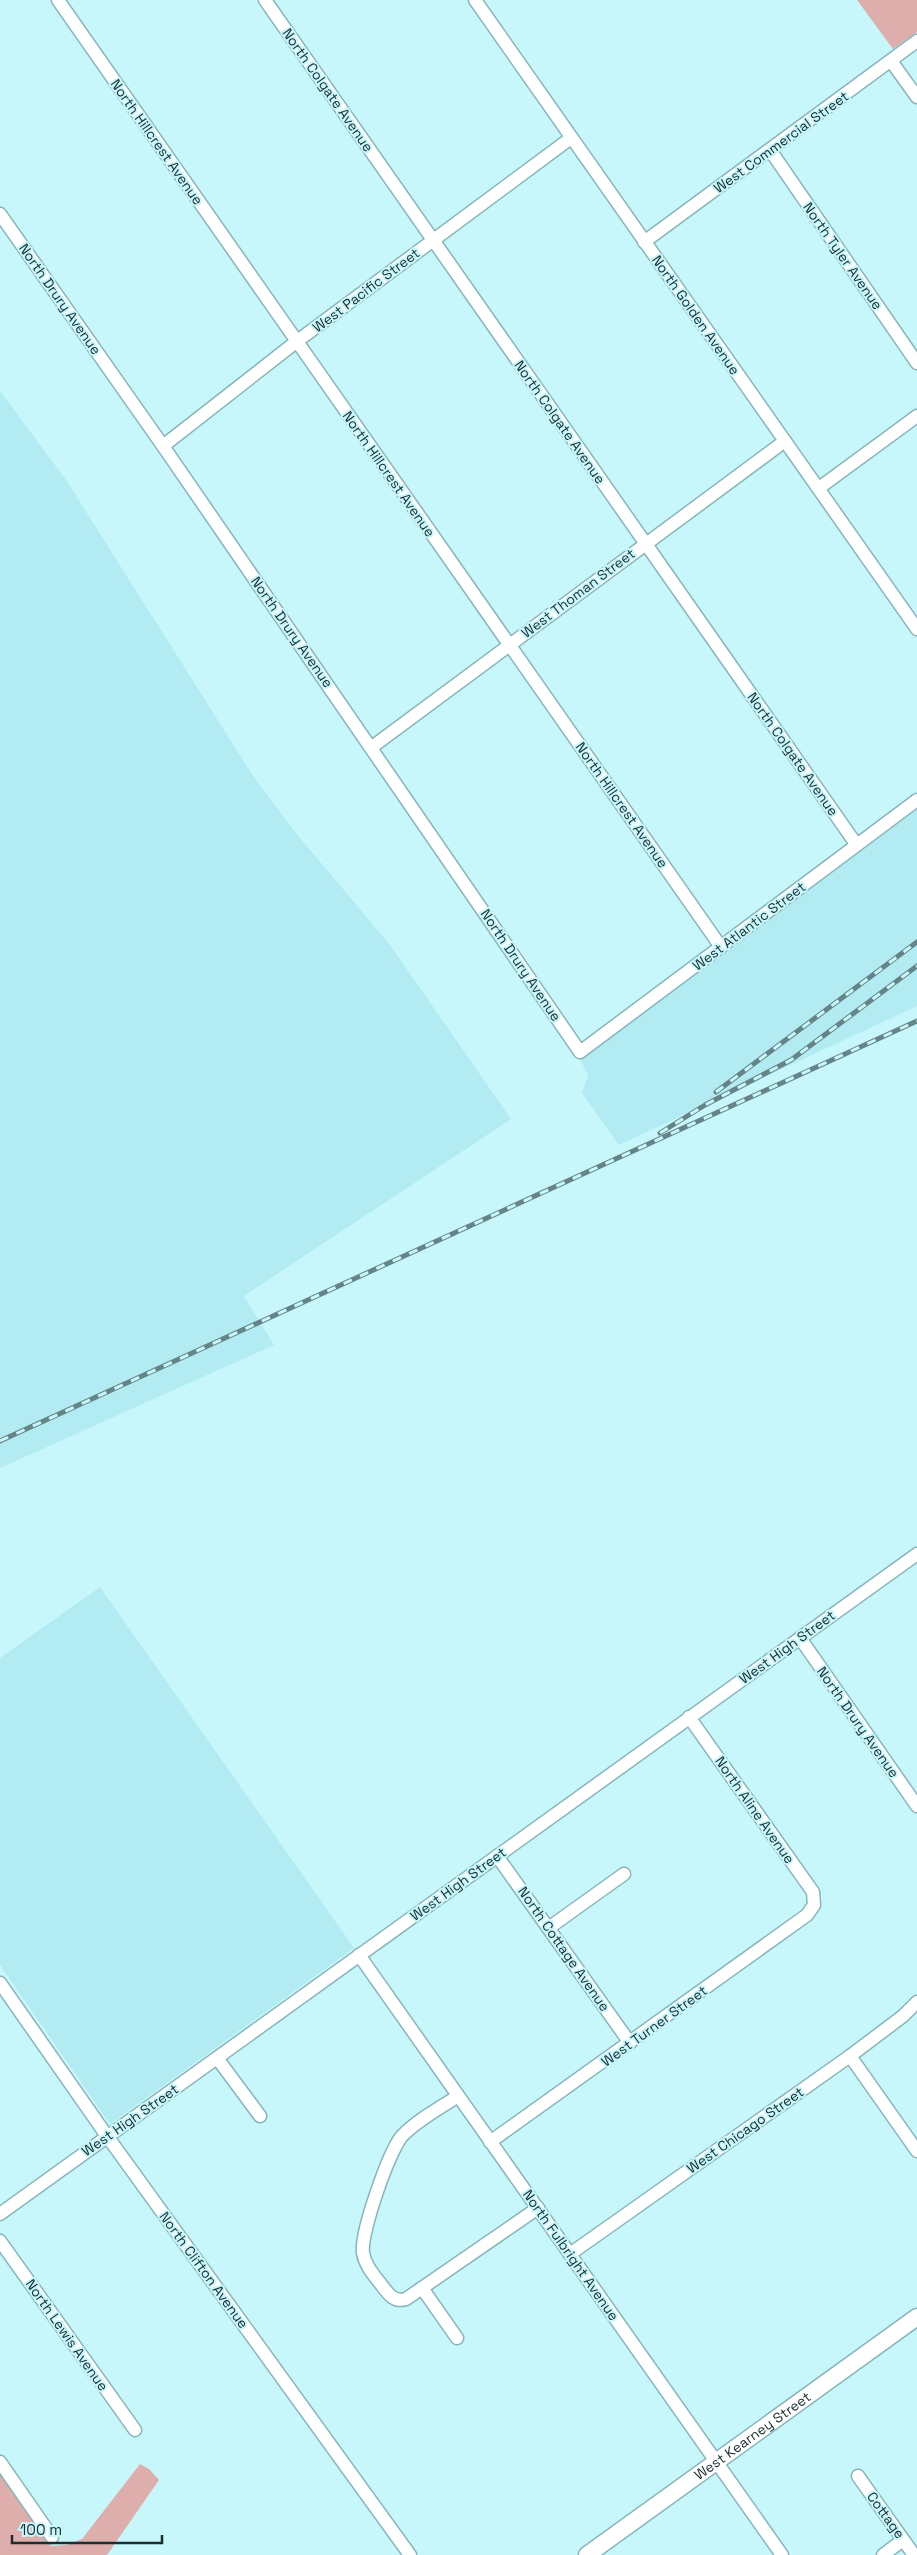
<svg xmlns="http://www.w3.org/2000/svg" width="917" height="2555" font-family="'Space Grotesk',sans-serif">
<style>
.built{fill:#b2ebf1}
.green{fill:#deaead}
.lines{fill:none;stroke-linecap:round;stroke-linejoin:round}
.minor-casing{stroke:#87b5b9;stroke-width:15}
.major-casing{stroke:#87b5b9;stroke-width:19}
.minor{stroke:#fff;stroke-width:12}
.major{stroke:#fff;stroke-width:16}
.rail-casing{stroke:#658487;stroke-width:5}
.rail{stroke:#c7f7fb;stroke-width:3;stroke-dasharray:9;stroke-linecap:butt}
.labels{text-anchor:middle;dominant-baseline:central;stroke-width:4;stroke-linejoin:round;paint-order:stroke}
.street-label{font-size:14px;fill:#1a2d2f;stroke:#c7f7fb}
</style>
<rect width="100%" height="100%" fill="#c7f7fb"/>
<!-- built -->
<g class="built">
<path d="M 0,391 L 66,480 L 255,779 L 295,832 L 390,945 L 511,1119 L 244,1296 L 274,1345 L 0,1468 Z"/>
<path d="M 917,806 L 917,1006 L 619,1145 L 582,1093 L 588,1075 L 579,1057 Z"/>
<path d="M 100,1587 L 354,1948 L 110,2124 L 0,1965 L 0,1658 Z"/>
</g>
<!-- green -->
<g class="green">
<path d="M 857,0 L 917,0 L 917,32 L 893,49 Z"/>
<path d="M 140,2464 L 149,2469 L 159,2480 L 107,2555 L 0,2555 L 0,2473 L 51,2546 L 66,2545 L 82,2539 Z"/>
</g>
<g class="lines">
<defs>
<g id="minor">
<path d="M 58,0 L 721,947"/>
<path d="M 265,0 L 856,844"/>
<path d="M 475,0 L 917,629"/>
<path d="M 891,61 L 917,97"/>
<path d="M 770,150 L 917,363"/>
<path d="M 0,214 L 163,446 L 580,1052 L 917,800"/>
<path d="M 644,242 L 917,41"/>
<path d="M 163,446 L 296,342 L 571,138"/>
<path d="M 819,488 L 917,416"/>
<path d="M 372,747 L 785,441"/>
<path d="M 800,1638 L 917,1806"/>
<path d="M 497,1856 L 630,2043"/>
<path d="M 550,1927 L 624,1874"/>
<path d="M 359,1955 L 782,2555"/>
<path d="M 0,1983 L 107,2136 L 410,2555"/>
<path d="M 850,2056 L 917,2151"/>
<path d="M 217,2058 L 260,2116"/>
<path d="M 458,2096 C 440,2108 417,2120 402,2136 C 389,2151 360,2234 363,2253 C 365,2265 373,2274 380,2283 C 387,2292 393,2303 406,2299 L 538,2208"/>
<path d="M 490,2142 L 807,1915 L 814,1905 L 813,1892 L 689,1717"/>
<path d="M 0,2214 L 917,1554"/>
<path d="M 0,2241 L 135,2430"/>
<path d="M 570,2254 L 850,2056 L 903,2016 L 917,2002"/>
<path d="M 422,2288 L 457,2338"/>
<path d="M 0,2462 L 52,2537"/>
<path d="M 858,2476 L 914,2555"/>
<path d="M 883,2555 L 903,2540"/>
</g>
<g id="major">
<path id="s1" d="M 587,2555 L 917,2317"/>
</g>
</defs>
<!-- minor casing -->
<use href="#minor" class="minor-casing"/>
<!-- major casing -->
<use href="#major" class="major-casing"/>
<!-- minor -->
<use href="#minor" class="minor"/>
<!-- major -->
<use href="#major" class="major"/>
<defs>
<g id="rail">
<path d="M 716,1092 L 917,942"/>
<path d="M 660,1133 L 705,1105 L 791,1060 L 917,966"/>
<path d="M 0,1441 L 917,1021"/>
</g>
</defs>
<!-- rail casing -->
<use href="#rail" class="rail-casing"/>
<!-- rail -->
<use href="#rail" class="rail"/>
</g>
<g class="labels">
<!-- street labels -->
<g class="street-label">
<text transform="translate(328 90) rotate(55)">North Colgate Avenue</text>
<text transform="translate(157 142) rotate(55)">North Hillcrest Avenue</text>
<text transform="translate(781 142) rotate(-36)">West Commercial Street</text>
<text transform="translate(843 256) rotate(55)">North Tyler Avenue</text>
<text transform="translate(366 290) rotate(-37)">West Pacific Street</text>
<text transform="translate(60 299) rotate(55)">North Drury Avenue</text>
<text transform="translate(696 315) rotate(55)">North Golden Avenue</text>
<text transform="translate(560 422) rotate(55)">North Colgate Avenue</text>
<text transform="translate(389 474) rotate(55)">North Hillcrest Avenue</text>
<text transform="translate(578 593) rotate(-37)">West Thoman Street</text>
<text transform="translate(292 632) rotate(55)">North Drury Avenue</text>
<text transform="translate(793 754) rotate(55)">North Colgate Avenue</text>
<text transform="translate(622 805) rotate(55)">North Hillcrest Avenue</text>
<text transform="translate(749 926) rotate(-37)">West Atlantic Street</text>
<text transform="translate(521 965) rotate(56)">North Drury Avenue</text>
<text transform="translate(787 1647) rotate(-36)">West High Street</text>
<text transform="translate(858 1722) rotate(55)">North Drury Avenue</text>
<text transform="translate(755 1810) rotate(55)">North Aline Avenue</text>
<text transform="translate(458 1884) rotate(-36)">West High Street</text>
<text transform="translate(564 1949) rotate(55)">North Cottage Avenue</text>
<text transform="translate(654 2026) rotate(-36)">West Turner Street</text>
<text transform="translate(130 2120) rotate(-35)">West High Street</text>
<text transform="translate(745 2130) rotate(-35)">West Chicago Street</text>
<text transform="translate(571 2255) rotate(55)">North Fulbright Avenue</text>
<text transform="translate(204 2270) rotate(54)">North Clifton Avenue</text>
<text transform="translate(67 2335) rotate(55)">North Lewis Avenue</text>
<text stroke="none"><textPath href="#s1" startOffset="204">West Kearney Street</textPath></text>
<text transform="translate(886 2515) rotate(54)">Cottage</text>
</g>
</g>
<!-- scale -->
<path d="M12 2535v8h150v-8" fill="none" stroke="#1a2d2f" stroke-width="2.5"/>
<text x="20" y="2535" font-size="15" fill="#1a2d2f" stroke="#c7f7fb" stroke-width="4" paint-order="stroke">100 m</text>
</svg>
